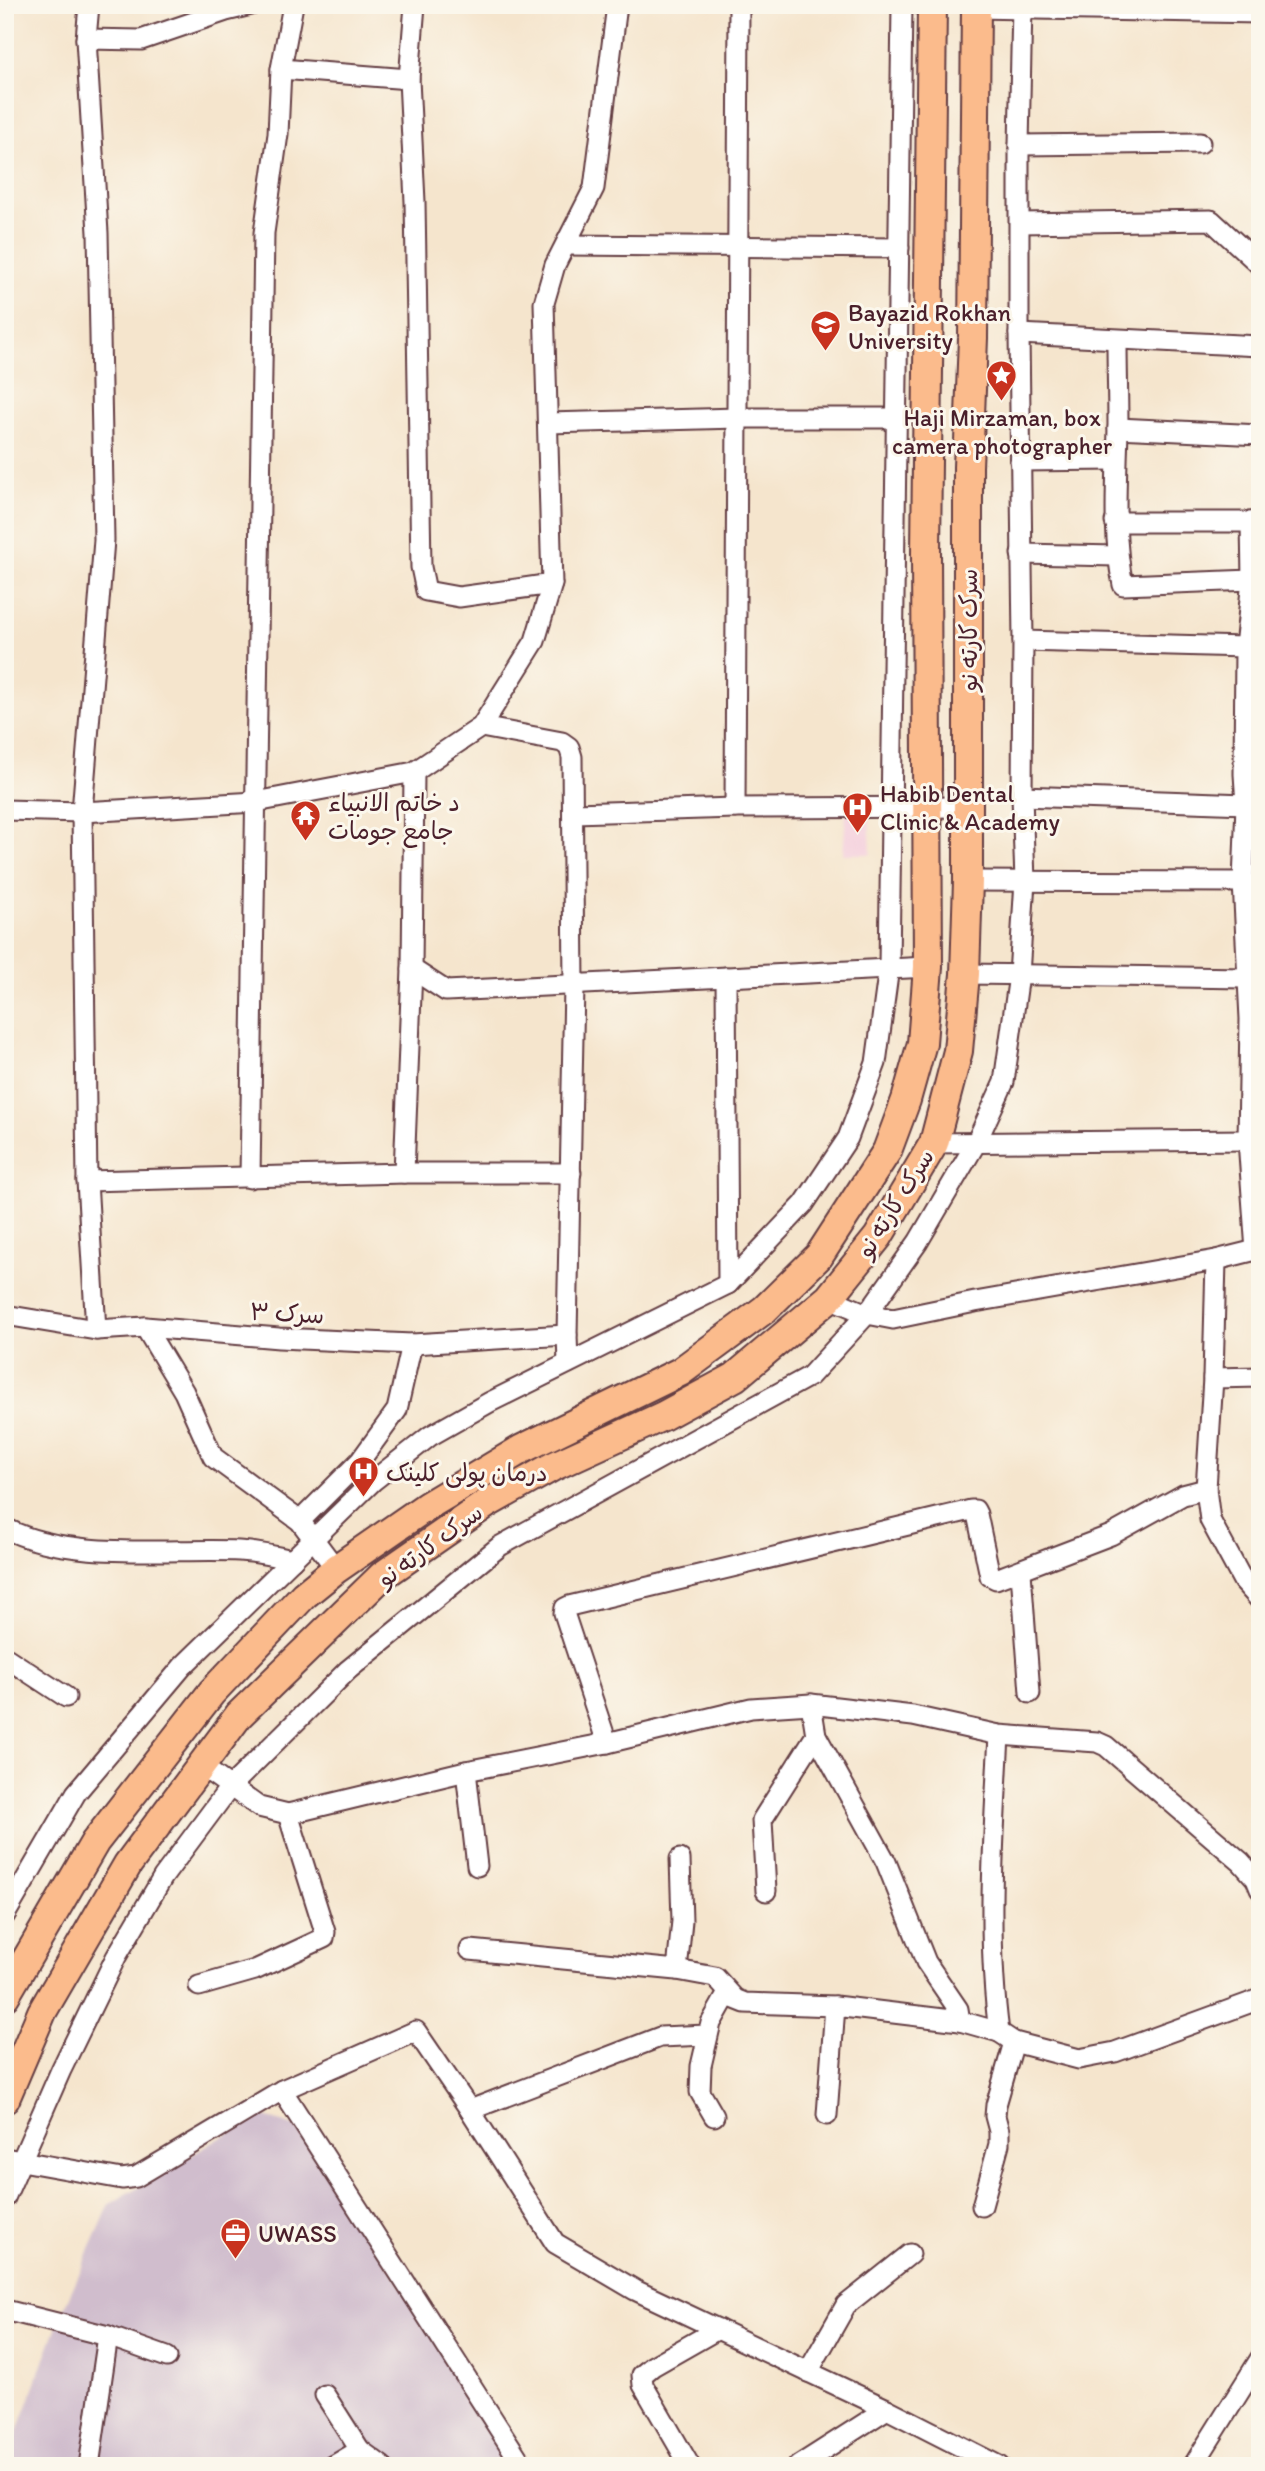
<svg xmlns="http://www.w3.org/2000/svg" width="1265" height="2471" font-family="Itim,'Playpen Sans Arabic',sans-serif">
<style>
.built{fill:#f4cfdd}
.industrial{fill:#d0bdcd}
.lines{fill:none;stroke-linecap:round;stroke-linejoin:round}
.minor-casing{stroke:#643d43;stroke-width:23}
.highway-casing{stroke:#643d43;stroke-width:32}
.minor{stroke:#fff;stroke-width:19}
.highway{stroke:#fbbb8c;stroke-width:28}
.labels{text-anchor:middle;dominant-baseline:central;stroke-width:6;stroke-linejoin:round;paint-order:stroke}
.poi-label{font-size:24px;fill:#4a1f2b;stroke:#fbf7ec;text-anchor:start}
.street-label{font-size:24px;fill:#4a1f2b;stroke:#fbf7ec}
</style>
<rect width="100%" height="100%" fill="#fbf7ec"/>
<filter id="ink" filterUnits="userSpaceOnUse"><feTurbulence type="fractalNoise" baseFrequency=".0143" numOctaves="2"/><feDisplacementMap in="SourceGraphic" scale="14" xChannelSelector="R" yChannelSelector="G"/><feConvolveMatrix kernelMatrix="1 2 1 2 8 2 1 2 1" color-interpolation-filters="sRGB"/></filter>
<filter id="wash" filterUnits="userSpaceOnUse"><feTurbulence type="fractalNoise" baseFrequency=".00686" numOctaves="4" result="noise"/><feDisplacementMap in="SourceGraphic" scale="28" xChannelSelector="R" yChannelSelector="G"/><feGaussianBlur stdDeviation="1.57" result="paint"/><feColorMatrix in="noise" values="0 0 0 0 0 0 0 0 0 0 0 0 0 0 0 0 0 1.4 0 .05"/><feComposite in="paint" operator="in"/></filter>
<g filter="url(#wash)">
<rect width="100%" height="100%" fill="#f5e5cd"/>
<!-- built -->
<path class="built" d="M 869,812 L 871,854 L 843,854 L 846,813 Z"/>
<!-- industrial -->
<path class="industrial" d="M 259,2115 L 297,2127 L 520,2466 L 5,2466 L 61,2315 L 110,2204 Z"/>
</g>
<g filter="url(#ink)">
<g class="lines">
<defs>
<g id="minor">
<path d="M 89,5 L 86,39 L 98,233 L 104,540 L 82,812 L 87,1181 L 96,1330"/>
<path d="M 415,5 L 409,79 L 415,202 L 421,567 L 426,591 L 459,597 L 552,584"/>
<path d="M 976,8 L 1260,13"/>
<path d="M 86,39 L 141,40 L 226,11 L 251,5"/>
<path d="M 281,69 L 409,79"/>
<path d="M 1019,145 L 1200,143"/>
<path d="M 1020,223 L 1211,220 L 1260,265"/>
<path d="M 566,245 L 899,248"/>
<path d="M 1019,334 L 1260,346"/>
<path d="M 1117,340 C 1117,369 1118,398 1118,427 C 1117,480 1112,532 1123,585 L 1252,580"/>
<path d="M 548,423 L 738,418 L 896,418"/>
<path d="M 1118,428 L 1260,435"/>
<path d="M 1020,461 L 1116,460"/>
<path d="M 1115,522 L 1260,522"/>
<path d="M 1251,522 L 1252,580 L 1245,647 L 1244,774 L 1246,804 L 1243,882 L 1250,1019 L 1248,1140 L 1256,1251"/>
<path d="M 1021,554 L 1117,556"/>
<path d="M 1023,641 L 1245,647"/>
<path d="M 481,727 L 562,742 L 569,747 L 572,757 L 574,986 L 567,1335 L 568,1363"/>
<path d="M 1022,796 L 1246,804"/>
<path d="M 735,808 L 739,5"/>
<path d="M 5,810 L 82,812 L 256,802 L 414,772 L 481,727 L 535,641 L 552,584 L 544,303 L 555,265 L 594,188 L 617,5"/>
<path d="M 574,813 L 735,808 L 967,807"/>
<path d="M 968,881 L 1243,882"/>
<path d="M 412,969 L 446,991 L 928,967"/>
<path d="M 965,974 L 1246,978"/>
<path d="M 726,977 L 728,1284"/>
<path d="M 934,1143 L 1248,1140"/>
<path d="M 404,1173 L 412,969 L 414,772"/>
<path d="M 250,1178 L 264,233 L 278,134 L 281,69 L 293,5"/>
<path d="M 87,1181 L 404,1173 L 571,1173"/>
<path d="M 1216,1260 L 1213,1378 L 1206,1489 L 1210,1520 L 1243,1581 L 1260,1600"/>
<path d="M 829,1298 L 867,1314 L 893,1319 L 975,1302 L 1216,1260 L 1260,1249"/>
<path d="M 5,1315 L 96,1330 L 145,1327 L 279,1338 L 412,1344 L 567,1335"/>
<path d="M 145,1327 L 184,1392 L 213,1457 L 300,1521 L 336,1569"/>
<path d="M 1213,1378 L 1260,1377"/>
<path d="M 300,1521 L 360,1461 L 397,1410 L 412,1344"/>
<path d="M 5,1528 C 67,1561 169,1548 239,1551 C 257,1552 275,1556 292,1560"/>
<path d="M 1021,1572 L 1030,1693"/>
<path d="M 5,1657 L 66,1697"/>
<path d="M 811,1704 L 816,1735 L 886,1862 L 926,1962 L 958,2009 L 960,2021 L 999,2032"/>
<path d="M 607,1743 L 564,1613 L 565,1608 L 569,1606 L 971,1510 L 975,1510 L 977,1514 L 990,1576 L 996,1579 L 1111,1535 L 1183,1495 L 1206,1489"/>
<path d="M 200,1765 L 259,1807 L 288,1814 L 466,1771 L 607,1743 L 751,1708 L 811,1704 L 913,1716 L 999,1735 L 1097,1742 L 1106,1746 L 1241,1862 L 1256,1879 L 1260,1889"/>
<path d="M 466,1771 L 477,1866"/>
<path d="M 766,1891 L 762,1820 L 816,1735"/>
<path d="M 5,1915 L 76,1793 L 183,1666 L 373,1481 L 430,1436 L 490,1402 L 728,1284 L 804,1204 L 848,1138 L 876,1063 L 889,967 L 902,5"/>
<path d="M 470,1950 L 677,1970 L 715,1977 L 735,1999 L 745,2003 L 835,2006 L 960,2021"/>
<path d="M 677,1970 L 682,1921 L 680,1859"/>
<path d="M 199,1986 L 255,1970 L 324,1938 L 325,1932 L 288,1814"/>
<path d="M 1014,2042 L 1079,2059 L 1115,2052 L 1260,1999"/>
<path d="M 282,2090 L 523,2466"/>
<path d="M 470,2110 L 660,2037 L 707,2035"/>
<path d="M 827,2115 L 835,2006"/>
<path d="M 714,2116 L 700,2092 L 701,2066 L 711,2023 L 728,1993"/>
<path d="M 5,2158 L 122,2179 L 136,2177 L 282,2090 L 416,2031 L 470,2110 L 555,2243 L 635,2290 L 887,2409 L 999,2466"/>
<path d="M 5,2198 L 61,2070 L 116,1957 L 163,1877 L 230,1787 L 348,1670 L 500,1546 L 810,1376 L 867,1314 L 918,1242 L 976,1143 L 1004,1082 L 1019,975 L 1025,881 L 1022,796 L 1023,641 L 1019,334 L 1019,145 L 1022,5"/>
<path d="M 982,2206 L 999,2144 L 999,2131 L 995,2116 L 996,2105 L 1014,2042 L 999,2032 C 986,1934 994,1833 999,1735"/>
<path d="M 5,2310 L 108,2336 L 167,2357"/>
<path d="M 808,2372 L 846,2305 L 910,2254"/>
<path d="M 325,2395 L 360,2450 L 333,2466"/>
<path d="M 360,2450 L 382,2466"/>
<path d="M 89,2466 L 108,2336"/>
<path d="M 690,2466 L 643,2385 L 642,2375 L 653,2366 L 718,2329"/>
<path d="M 798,2466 L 887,2409"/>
<path d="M 1193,2466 L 1260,2359"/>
</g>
<g id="highway">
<path d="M 5,1996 L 95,1842 L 212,1692 L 304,1595 L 336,1569 L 427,1506 L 522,1449 L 680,1372 L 765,1309 L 819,1256 L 887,1151 L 906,1100 L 922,1043 L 928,967 L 926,553 L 932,5"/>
<path d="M 5,2099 L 42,2012 L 128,1864 L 239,1715 L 382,1576 L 486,1504 L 552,1467 L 663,1416 L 735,1377 L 829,1298 L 878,1237 L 934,1143 L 958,1051 L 965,974 L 968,881 L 968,467 L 973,338 L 976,5"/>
</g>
</defs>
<!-- minor casing -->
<use href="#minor" class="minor-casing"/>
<!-- highway casing -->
<use href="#highway" class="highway-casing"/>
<!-- minor -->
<use href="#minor" class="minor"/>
<!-- highway -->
<use href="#highway" class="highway"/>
</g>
</g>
<!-- icons -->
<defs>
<symbol id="university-pin" viewBox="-11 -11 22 30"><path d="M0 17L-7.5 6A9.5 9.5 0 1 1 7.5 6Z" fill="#c8321e" stroke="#fbf7ec"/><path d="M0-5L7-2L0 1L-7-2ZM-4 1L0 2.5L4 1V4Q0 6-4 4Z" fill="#fff"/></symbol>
<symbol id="sight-pin" viewBox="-11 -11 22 30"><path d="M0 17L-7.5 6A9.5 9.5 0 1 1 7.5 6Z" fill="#c8321e" stroke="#fbf7ec"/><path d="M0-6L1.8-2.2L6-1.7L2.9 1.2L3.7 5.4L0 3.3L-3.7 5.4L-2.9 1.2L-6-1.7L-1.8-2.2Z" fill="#fff"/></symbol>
<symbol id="hospital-pin" viewBox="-11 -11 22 30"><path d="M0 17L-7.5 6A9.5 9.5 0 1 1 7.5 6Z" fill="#c8321e" stroke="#fbf7ec"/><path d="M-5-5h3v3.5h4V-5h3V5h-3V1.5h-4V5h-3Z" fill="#fff"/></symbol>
<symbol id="temple-pin" viewBox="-11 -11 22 30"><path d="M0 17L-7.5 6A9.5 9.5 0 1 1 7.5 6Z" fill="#c8321e" stroke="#fbf7ec"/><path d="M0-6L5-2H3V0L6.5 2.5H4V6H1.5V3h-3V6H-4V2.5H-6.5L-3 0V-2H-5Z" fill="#fff"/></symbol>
<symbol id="office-pin" viewBox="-11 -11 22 30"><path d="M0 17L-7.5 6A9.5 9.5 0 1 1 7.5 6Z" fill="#c8321e" stroke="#fbf7ec"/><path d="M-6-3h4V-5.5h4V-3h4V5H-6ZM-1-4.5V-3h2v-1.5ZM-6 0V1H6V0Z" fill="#fff"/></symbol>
</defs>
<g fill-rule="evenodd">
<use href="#university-pin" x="808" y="308" width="35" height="47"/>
<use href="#sight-pin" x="984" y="358" width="35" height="47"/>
<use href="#hospital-pin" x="840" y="790" width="35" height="47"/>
<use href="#temple-pin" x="288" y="798" width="35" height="47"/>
<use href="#hospital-pin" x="346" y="1454" width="35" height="47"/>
<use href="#office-pin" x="218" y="2216" width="35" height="47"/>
</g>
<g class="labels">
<!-- poi labels -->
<g class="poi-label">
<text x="848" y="312">Bayazid Rokhan<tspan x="848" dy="28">University</tspan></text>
<text x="1002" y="417" text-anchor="middle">Haji Mirzaman, box<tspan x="1002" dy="28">camera photographer</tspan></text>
<text x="880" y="793">Habib Dental<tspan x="880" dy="28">Clinic &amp; Academy</tspan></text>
<text x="328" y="802">د خاتم الانبیاء<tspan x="328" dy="28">جامع جومات</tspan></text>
<text x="386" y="1472">درمان پولی کلینک</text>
<text x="258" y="2233">UWASS</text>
</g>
<!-- street labels -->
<g class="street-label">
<text transform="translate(968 630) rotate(-90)">سرک کارته نو</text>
<text transform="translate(895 1203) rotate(-58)">سرک کارته نو</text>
<text transform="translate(287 1313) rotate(3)">سرک ۳</text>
<text transform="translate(430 1545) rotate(-36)">سرک کارته نو</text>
</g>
</g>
<!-- margin -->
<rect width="1265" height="2471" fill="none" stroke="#fbf7ec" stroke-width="28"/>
</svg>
